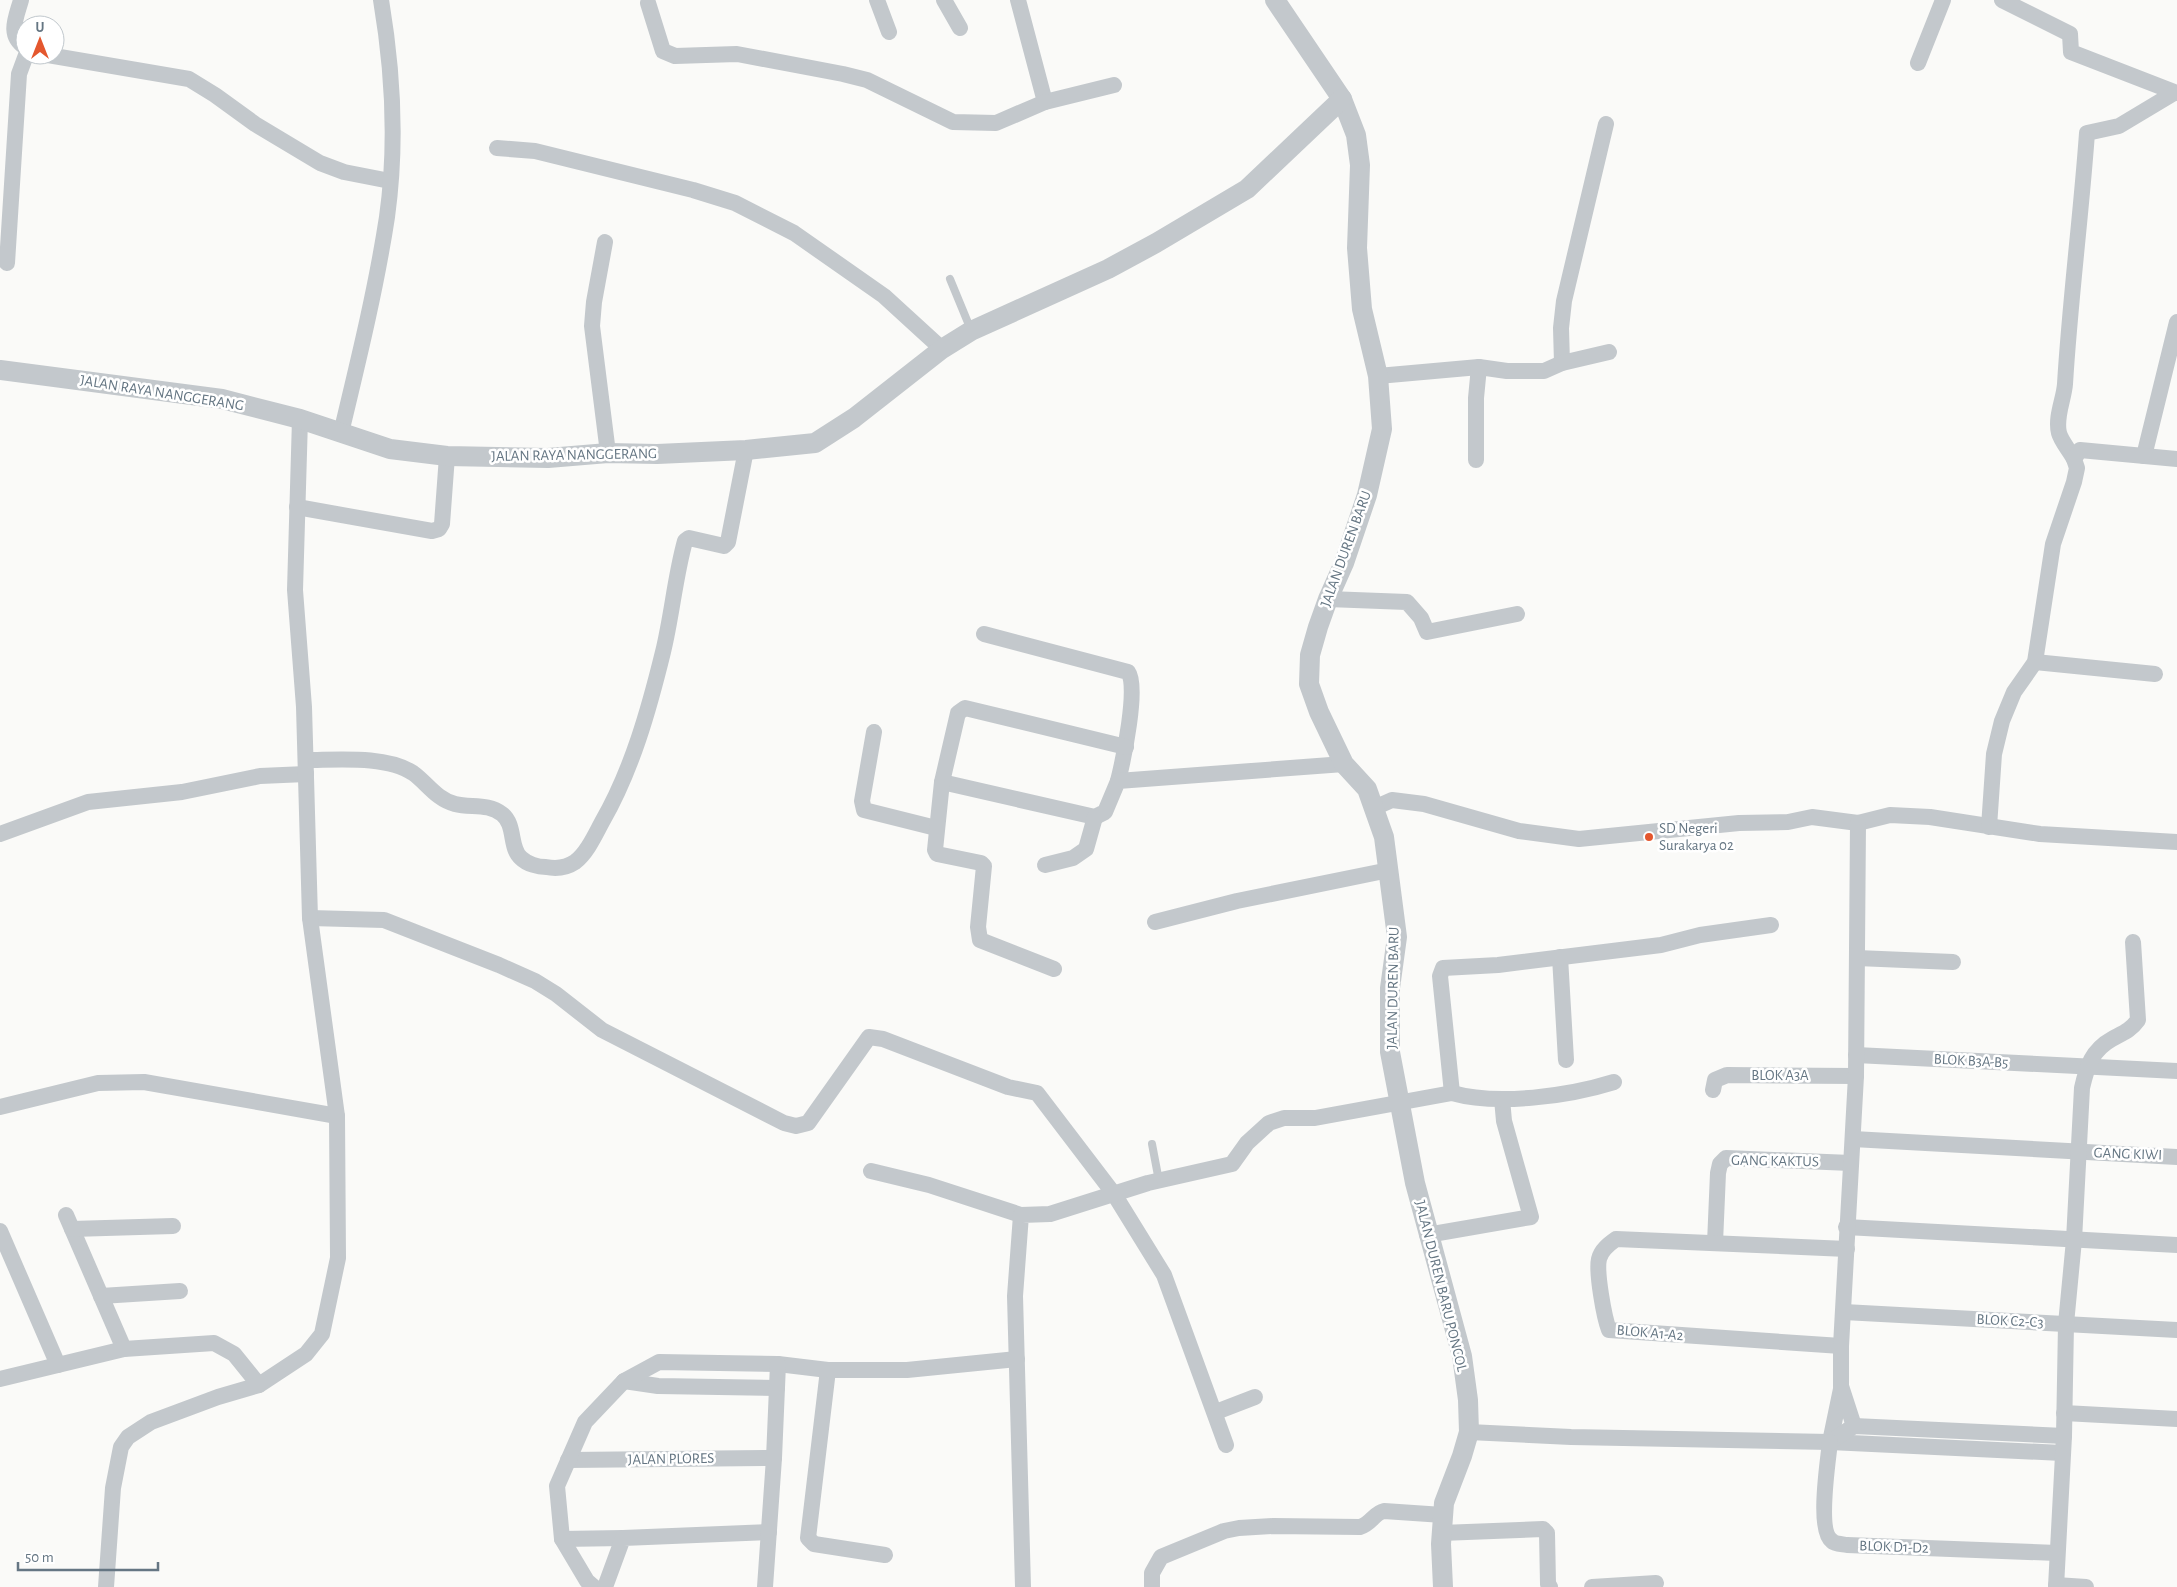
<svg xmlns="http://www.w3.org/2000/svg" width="2177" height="1587" font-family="'Alegreya Sans',sans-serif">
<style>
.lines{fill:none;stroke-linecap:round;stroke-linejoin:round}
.service{stroke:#c3c8cc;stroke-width:8}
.minor{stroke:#c3c8cc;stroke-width:16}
.tertiary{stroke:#c3c8cc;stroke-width:20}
.poi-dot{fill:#e4572e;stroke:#fff;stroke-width:2}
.labels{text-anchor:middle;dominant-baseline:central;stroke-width:5;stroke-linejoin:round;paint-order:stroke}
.street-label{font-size:15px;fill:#657683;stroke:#fff}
.poi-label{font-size:15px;fill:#657683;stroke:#fff;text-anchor:start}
</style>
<rect width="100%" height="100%" fill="#fafaf8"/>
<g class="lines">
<!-- service -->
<g class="service">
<path d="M 950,279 L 971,330"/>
<path d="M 1152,1144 L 1159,1181"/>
</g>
<!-- minor -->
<g class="minor">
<path d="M 21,0 C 16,18 7,35 25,47"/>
<path d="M 877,0 L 889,32"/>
<path d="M 944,0 L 960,28"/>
<path d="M 1018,0 L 1045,102 L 1114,85"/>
<path d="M 2002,0 L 2070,34 L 2071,52 L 2177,93"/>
<path d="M 648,3 L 663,51 L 675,56 L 737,54 L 843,74 L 867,80 L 953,122 L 996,123 L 1045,102"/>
<path d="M 48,55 L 189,79 L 215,95 L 255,124 L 320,163 L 344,172 L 390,181"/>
<path d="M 1918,63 L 1943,0"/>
<path d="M 497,148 L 535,151 L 693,190 L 735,203 L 794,233 L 884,296 L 942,349"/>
<path d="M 605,242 L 594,302 L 592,326 L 608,453"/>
<path d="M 7,263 L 19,74 L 26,55"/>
<path d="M 1562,363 L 1561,328 L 1564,301 L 1606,124"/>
<path d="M 1378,376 L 1479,367 L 1507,371 L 1544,371 L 1562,363 L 1609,352"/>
<path d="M 341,433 C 358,362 376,289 387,217 C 397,145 393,71 381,0"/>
<path d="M 2144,456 L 2177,322"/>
<path d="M 2074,459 C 2070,451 2061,441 2059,433 C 2055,417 2064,399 2065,384 C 2070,300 2081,217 2087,133 L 2119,126 L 2174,93"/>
<path d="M 1476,460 L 1476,398 L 1479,367"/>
<path d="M 297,507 L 432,531 L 439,529 L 442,524 L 447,456"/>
<path d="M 1328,599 L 1407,602 L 1421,618 L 1427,632 L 1517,614"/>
<path d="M 984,634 L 1128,672 C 1139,686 1123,761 1118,781"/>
<path d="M 2035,662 L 2155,674"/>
<path d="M 874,732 L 862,801 L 864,810 L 936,828"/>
<path d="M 306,760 C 336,760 386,755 413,773 C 427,783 436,799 455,804 C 471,808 488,803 502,814 C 516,825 509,848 521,858 C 527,864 538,867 546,867 C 556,869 566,868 575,862 C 587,853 595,835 602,822 C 632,770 649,709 663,652 C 672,615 675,577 685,541 L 689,538 L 724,546 L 728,542 L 746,450"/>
<path d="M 942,782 L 1095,817 L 1105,812 L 1118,781 L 1344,764"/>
<path d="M 1374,808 L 1392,800 L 1424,804 L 1519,831 L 1579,839 L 1739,823 L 1788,822 L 1812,817 L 1858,823 L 1890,815 L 1930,817 L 2040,834 L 2177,842"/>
<path d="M 1989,827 L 1994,754 L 2002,721 L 2014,692 L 2035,662 L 2053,544 L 2074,482 L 2077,468 L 2074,459 L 2080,450 L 2177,459"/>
<path d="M 0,834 L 88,802 L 182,792 L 260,776 L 306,774"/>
<path d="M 1045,865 L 1073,858 L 1086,849 L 1095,817"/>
<path d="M 310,918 L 384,920 L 499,965 L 535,981 L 556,994 L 602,1030 L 784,1123 L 796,1126 L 808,1123 L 869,1037 L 883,1039 L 1008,1087 L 1037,1093 L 1114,1194 L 1164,1275 L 1226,1445"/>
<path d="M 1155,922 L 1237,901 L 1389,870"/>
<path d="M 1560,957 L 1566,1060"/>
<path d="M 1857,958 L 1953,962"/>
<path d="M 1054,969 L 980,940 L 978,927 L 984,866 L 981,863 L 937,854 L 935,850 L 942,782 L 958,713 L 965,708 L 1126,747"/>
<path d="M 1856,1055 L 2177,1071"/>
<path d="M 1713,1090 L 1715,1080 L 1727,1075 L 1856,1076"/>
<path d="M 1452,1093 L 1440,976 L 1443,968 L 1498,965 L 1661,945 L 1700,935 L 1771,925"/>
<path d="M 0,1107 L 98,1083 L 144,1082 L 337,1116"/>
<path d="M 1853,1139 L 2177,1157"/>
<path d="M 871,1171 L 929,1185 L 1021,1215"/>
<path d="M 66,1215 L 124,1349"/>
<path d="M 1846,1227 L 2177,1245"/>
<path d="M 72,1229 L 173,1226"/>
<path d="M 0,1231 L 58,1365"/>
<path d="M 1427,1235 L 1531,1217 L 1504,1121 L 1502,1099"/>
<path d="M 1715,1243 L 1718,1173 L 1720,1164 L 1726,1158 L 1851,1163"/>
<path d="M 101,1296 L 180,1291"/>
<path d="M 1844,1312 L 2177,1330"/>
<path d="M 1841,1346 L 1609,1330 C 1604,1317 1596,1272 1599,1259 C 1601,1250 1609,1244 1616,1239 L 1847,1249"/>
<path d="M 828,1370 L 808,1538 L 814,1544 L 885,1555"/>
<path d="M 0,1379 L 124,1349 L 214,1343 L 234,1354 L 259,1385"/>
<path d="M 624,1381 L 658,1386 L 777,1388"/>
<path d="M 1841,1389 L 1830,1442 L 2062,1453"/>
<path d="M 1216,1412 L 1255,1397"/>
<path d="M 2064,1413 L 2177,1419"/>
<path d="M 1854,1426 L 1841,1386 L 1841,1346 L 1856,1076 L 1858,823"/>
<path d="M 1469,1432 L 1571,1437 L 1830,1442 L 1854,1426 L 2064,1436"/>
<path d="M 1830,1442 C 1828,1461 1817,1531 1832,1541 C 1835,1544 1842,1544 1847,1545 L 2057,1553"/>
<path d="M 568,1460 L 774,1458"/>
<path d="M 1441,1533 L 1543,1529 L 1547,1533 L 1548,1584 L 1550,1587"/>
<path d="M 562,1539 L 623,1538"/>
<path d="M 2056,1585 L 2086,1587"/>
<path d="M 106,1587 L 113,1488 L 121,1447 L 128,1437 L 151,1422 L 218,1397 L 259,1385 L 306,1354 L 322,1334 L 338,1258 L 337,1116 L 310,918 L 304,707 L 295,590 L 300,419"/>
<path d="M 594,1587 L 587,1581 L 562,1539 L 557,1486 L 585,1422 L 624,1381 L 659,1362 L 778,1364 L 828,1370 L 907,1370 L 1017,1359"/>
<path d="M 605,1587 L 623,1538 L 769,1532"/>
<path d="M 765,1587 L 774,1458 L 778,1364"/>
<path d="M 1023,1587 L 1015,1296 L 1021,1215 L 1050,1214 L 1148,1183 L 1232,1164 L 1247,1143 L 1269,1123 L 1284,1118 L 1315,1118 L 1452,1093 C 1498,1106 1569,1096 1614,1082"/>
<path d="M 1152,1587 L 1152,1573 L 1161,1557 L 1224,1531 L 1239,1528 L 1273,1526 L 1360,1527 C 1371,1524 1374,1513 1384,1511 L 1443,1515"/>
<path d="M 1592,1587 L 1656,1583"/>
<path d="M 2056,1587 L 2064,1436 L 2066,1324 L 2074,1240 L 2082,1088 C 2087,1066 2092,1050 2112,1039 C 2123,1033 2130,1031 2138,1020 L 2133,942"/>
</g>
<!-- tertiary -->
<g class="tertiary">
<path d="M 1275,0 L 1342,99 L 1356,135 L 1360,165 L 1357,248 L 1362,309 L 1378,376 L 1382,429 L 1367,495 L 1344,563 L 1328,599 L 1318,627 L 1310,655 L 1309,684 L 1319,712 L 1344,764 L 1367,789 L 1384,837 L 1397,937 L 1390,988 L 1390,1052 L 1415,1183 L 1462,1356 L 1468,1400 L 1469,1432 L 1462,1456 L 1444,1503 L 1441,1544 L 1443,1587"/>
<path d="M 0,370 L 222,399 L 300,419 L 390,449 L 447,456 L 548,458 L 608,453 L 657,454 L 746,450 L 815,443 L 854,418 L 942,349 L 971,331 L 1108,269 L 1156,243 L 1247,189 L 1342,99"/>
</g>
</g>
<!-- markers -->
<circle class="poi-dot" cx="1649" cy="837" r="5"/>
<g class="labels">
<!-- street labels -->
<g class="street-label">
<text transform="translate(162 393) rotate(9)">JALAN RAYA NANGGERANG</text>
<text transform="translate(574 455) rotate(-1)">JALAN RAYA NANGGERANG</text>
<text transform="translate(1346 549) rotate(-70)">JALAN DUREN BARU</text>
<text transform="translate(1393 988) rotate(-89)">JALAN DUREN BARU</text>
<text transform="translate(1971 1061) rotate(3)">BLOK B3A-B5</text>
<text x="1780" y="1075">BLOK A3A</text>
<text transform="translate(2128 1154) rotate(2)">GANG KIWI</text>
<text transform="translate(1775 1161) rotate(1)">GANG KAKTUS</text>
<text transform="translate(1441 1286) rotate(76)">JALAN DUREN BARU PONCOL</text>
<text transform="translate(2010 1321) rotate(3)">BLOK C2-C3</text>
<text transform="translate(1650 1333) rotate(5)">BLOK A1-A2</text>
<text transform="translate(671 1459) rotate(-1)">JALAN PLORES</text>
<text transform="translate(1894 1547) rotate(2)">BLOK D1-D2</text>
</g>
<!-- poi labels -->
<g class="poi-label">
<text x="1659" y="828">SD Negeri<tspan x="1659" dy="17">Surakarya 02</tspan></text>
</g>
</g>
<!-- north arrow -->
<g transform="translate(40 40)"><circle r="24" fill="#ffffff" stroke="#c1c8cd"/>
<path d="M0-4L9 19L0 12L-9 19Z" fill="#e4572e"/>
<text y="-8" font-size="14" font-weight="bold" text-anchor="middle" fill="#657683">U</text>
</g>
<!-- scale -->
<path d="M18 1562v8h140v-8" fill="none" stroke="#657683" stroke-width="2.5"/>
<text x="25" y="1562" font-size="15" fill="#657683" stroke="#ffffff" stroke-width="4" paint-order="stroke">50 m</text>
</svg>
